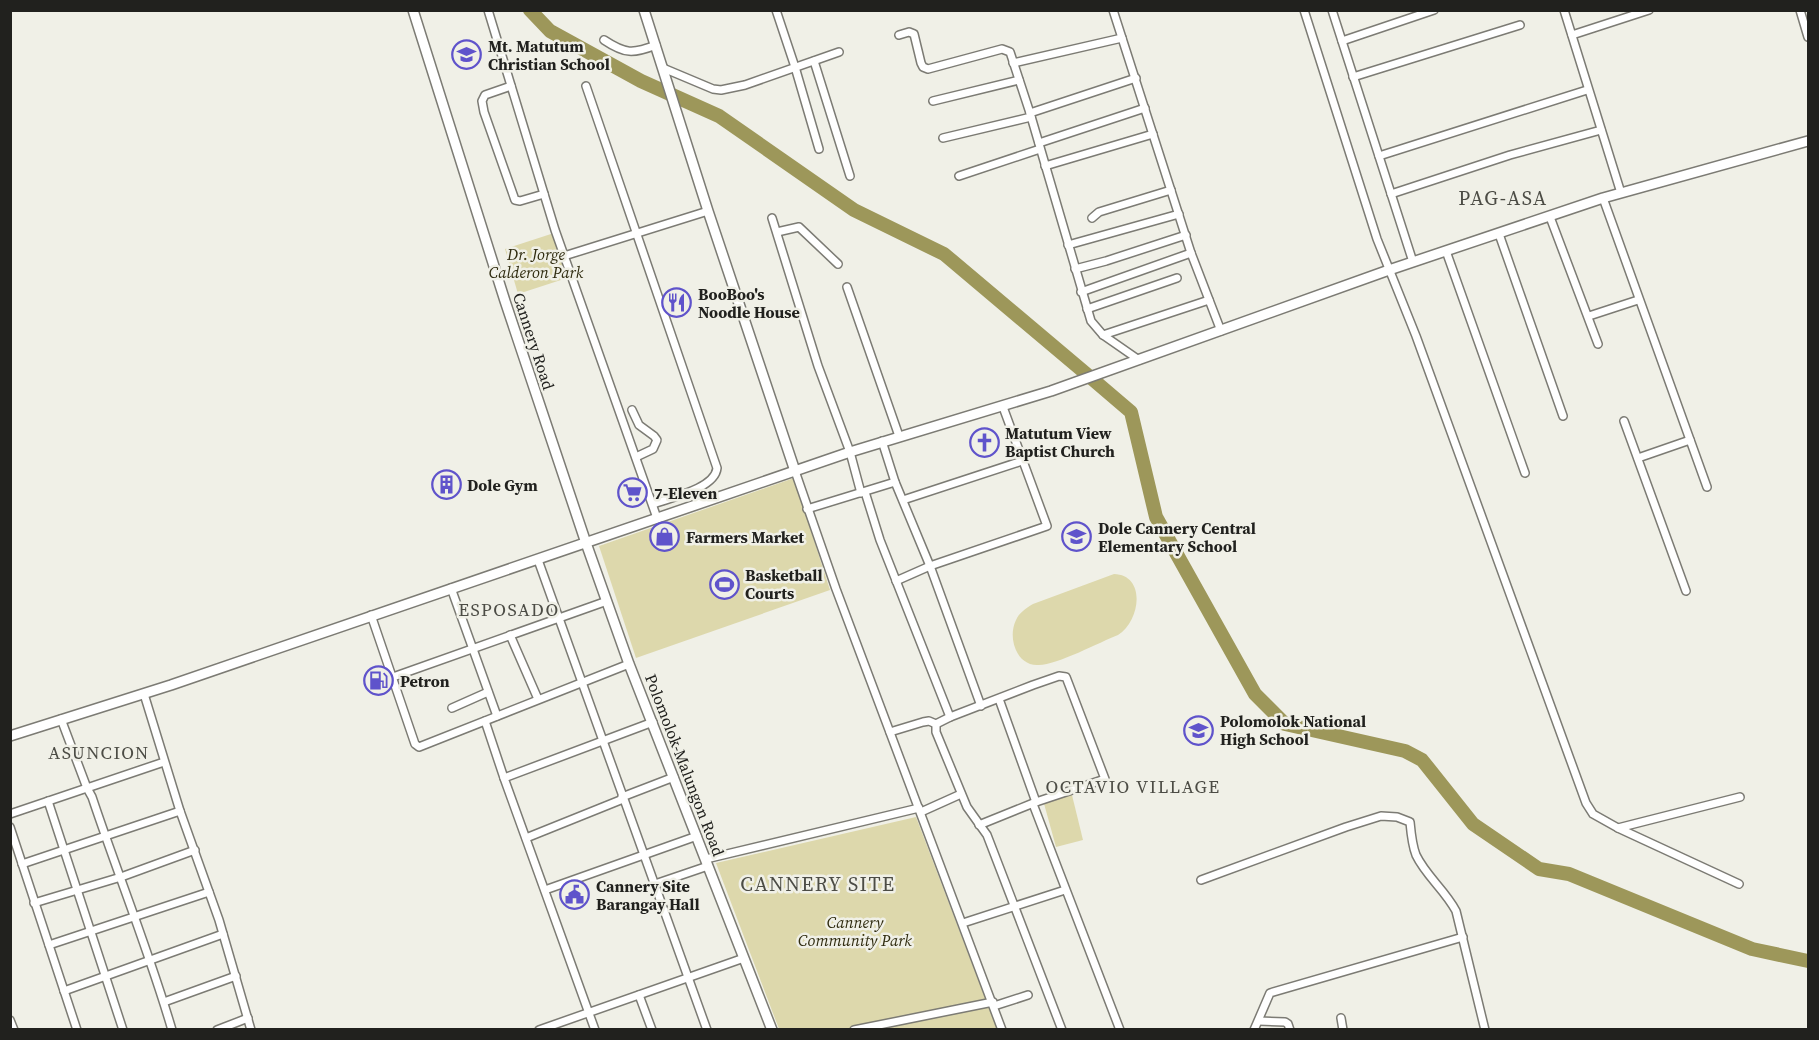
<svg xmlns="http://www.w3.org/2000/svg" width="1819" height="1040" font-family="'Source Serif 4',serif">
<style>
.green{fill:#ddd8ac}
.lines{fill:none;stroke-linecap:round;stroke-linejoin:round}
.river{stroke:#9d975a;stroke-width:14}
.street-casing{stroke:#7c7b74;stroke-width:10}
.secondary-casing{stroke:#7c7b74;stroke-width:12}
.street{stroke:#fff;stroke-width:7}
.secondary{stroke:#fff;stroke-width:9}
.labels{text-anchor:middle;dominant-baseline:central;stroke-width:5;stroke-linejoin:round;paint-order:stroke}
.poi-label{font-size:16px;font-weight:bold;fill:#21211e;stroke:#f0f0e7;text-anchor:start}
.park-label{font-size:16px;font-style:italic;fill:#302c10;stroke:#f0f0e7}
.street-label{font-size:16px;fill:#21211e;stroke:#f0f0e7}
.neighbourhood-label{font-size:18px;letter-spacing:1.5px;fill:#4c4c45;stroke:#f0f0e7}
.quarter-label{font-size:20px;letter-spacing:1.5px;fill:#4c4c45;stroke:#f0f0e7}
</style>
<rect width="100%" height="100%" fill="#f0f0e7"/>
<!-- green -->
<g class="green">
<path d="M 554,233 L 567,278 L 518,294 L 505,249 Z"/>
<path d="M 794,478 L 830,590 L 636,658 L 599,546 Z"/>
<path d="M 1114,574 C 1146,575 1141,620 1118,635 C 1100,642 1057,665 1039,665 C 1017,667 1007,638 1016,620 C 1019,613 1026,608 1033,604 Z"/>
<path d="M 1071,791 L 1083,840 L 1056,847 L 1043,800 Z"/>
<path d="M 916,817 L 997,1029 L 779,1029 L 716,863 Z"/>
</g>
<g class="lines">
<!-- river -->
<path class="river" d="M 530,10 L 550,31 L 641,81 L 719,116 L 854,210 L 944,254 L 1090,377 L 1131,412 L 1156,517 L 1255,694 L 1285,724 L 1405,751 L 1422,760 L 1473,824 L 1539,869 L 1569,874 L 1752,949 L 1808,961"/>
<defs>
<g id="street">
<path d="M 488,10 L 555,230 L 657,518"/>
<path d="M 776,10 L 795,67 L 819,149"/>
<path d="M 1113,10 L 1191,253 L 1221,331"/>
<path d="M 1304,10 L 1377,239 L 1416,336 L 1586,803 L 1593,814 L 1618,828 L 1739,884"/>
<path d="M 1332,10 L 1413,262"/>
<path d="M 1564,10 L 1621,193"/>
<path d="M 1800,10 L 1808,37"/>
<path d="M 899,35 L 909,32 L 914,34 L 921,63 L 923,67 L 928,69 L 1002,49 L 1010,52 L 1030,113 L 1091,321 L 1103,335 L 1139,360"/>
<path d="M 1572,35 L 1649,10"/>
<path d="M 604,40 C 625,54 633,54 656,45"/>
<path d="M 1342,41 L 1434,10"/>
<path d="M 814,61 L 850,176"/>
<path d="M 1013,63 L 1122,38"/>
<path d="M 663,68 L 713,89 L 721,90 L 745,85 L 839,52"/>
<path d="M 1353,77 L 1520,25"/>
<path d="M 511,86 L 485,95 L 482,101 L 484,112 L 515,200 L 520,201 L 544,194"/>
<path d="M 586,86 L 717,468 C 715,489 669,498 653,504"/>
<path d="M 933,101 L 1019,80"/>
<path d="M 1030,113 L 1136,78"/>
<path d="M 943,138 L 1031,117"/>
<path d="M 1039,143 L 1145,108"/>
<path d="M 1379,156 L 1587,90"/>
<path d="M 1045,166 L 1153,134"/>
<path d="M 959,176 L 1040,149"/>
<path d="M 1391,194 L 1510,155 L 1601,130"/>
<path d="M 1603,198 L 1707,487"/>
<path d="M 1550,217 L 1598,344"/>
<path d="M 772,218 L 818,366 L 850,452 L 861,493"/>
<path d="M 1092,218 L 1099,212 L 1171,190"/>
<path d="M 777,232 L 799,227 L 838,264"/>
<path d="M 1499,234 L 1563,416"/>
<path d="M 1068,245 L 1179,214"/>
<path d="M 1446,251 L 1525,473"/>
<path d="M 564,256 L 708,211"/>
<path d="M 1075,269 L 1106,261 L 1186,235"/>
<path d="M 847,287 L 899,436"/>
<path d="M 1081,292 L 1191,253"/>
<path d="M 1087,309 L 1177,278"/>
<path d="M 1589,316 L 1638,300"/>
<path d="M 1103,335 L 1209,300"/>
<path d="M 632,410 L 639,425 L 654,436 L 657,440 L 653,449 L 636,457"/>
<path d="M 1624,421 L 1686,591"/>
<path d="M 882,441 L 895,482 L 930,566 L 981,706"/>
<path d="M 1638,458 L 1690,440"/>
<path d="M 795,471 L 836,589 L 1002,1030"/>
<path d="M 865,492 L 880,540 L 950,717"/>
<path d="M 903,500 L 1022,461"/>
<path d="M 807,509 L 895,482"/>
<path d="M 538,560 L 707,1030"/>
<path d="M 896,581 L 930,566 L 1047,526 L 1003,407"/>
<path d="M 451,588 L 497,716"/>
<path d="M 371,615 L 415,744 L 419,747 L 629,664"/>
<path d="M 510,635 L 538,699"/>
<path d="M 393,677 L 607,601"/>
<path d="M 144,694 L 180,811 L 219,920 L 251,1030"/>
<path d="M 999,699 L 1036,802"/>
<path d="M 452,708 L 488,692"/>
<path d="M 61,719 L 87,788 L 92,797 C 118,875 149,951 172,1030"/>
<path d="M 485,721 L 504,778"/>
<path d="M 936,724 L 936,732 L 967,807 L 987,835 L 1062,1030"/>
<path d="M 890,732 L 923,722 L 929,721 L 936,724 L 950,717 L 1033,685 L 1059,676 L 1066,677 L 1105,779 L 1036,802 L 979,825"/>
<path d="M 622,797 L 674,777"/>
<path d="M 48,801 L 123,1030"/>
<path d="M 1033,804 L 1120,1030"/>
<path d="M 921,812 L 961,794"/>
<path d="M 10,814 L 164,762"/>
<path d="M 10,827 L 77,1030"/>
<path d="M 1618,828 L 1740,797"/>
<path d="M 526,838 L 623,799"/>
<path d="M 706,859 L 919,808"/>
<path d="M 22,864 L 180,811"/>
<path d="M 1201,880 L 1346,827 L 1381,816 L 1397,817 L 1410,822 C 1411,833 1412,845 1416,855 C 1426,876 1445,890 1456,911 L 1485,1030"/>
<path d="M 655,884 L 708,866"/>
<path d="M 545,890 L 697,836"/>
<path d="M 34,903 L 121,877 L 195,850"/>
<path d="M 963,923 L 1065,890"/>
<path d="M 49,945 L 209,892"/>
<path d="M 64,991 L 223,934"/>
<path d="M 639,995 L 652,1030"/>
<path d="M 164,1002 L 236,976"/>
<path d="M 994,1006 L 1028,995"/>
<path d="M 1341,1018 L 1343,1030"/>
<path d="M 10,1020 L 14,1030"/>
<path d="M 1259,1021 L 1285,1022 L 1288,1024 L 1290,1030"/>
<path d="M 217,1030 L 248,1018"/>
<path d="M 539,1030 L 744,958"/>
<path d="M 595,1030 L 504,778 L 653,722"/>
<path d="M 854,1030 L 993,1002"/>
<path d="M 1254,1030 L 1270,993 L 1463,937"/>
</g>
<g id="secondary">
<path d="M 413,10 L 505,301 L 586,543 L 629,664 L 772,1030"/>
<path d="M 644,10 L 708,211 L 795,471"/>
<path d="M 10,736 L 171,685 L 850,452 L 1051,391 L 1389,270 L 1603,198 L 1808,141"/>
</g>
</defs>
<!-- street casing -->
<use href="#street" class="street-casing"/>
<!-- secondary casing -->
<use href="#secondary" class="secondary-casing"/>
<!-- street -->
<use href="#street" class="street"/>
<!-- secondary -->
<use href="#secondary" class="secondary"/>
</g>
<!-- icons -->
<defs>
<symbol id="school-ring" viewBox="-11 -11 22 22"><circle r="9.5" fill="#f0f0e7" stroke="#5f53cb" stroke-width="1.5"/><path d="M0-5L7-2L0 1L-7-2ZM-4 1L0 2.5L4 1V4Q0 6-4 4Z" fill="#5f53cb"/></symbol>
<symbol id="restaurant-ring" viewBox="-11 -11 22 22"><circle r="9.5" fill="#f0f0e7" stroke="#5f53cb" stroke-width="1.5"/><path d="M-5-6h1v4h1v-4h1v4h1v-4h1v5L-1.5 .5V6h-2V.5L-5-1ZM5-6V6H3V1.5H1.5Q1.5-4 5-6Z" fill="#5f53cb"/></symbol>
<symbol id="church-ring" viewBox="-11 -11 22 22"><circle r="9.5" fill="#f0f0e7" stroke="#5f53cb" stroke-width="1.5"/><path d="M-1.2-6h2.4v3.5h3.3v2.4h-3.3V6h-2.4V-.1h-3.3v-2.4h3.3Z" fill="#5f53cb"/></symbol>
<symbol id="building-ring" viewBox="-11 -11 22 22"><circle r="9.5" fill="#f0f0e7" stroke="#5f53cb" stroke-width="1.5"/><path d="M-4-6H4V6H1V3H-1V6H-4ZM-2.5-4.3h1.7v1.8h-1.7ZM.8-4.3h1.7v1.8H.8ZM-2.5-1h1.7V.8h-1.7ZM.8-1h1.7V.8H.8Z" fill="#5f53cb"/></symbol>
<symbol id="supermarket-ring" viewBox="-11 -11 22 22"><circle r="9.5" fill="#f0f0e7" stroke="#5f53cb" stroke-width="1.5"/><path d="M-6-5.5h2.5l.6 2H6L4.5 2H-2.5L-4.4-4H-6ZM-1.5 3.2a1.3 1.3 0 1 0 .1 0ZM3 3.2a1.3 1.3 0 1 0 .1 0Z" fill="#5f53cb"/></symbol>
<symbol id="shop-ring" viewBox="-11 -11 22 22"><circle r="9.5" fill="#f0f0e7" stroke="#5f53cb" stroke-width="1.5"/><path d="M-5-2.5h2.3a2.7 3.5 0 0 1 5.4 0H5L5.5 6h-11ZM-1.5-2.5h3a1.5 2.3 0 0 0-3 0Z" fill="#5f53cb"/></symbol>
<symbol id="stadium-ring" viewBox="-11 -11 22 22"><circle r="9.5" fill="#f0f0e7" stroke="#5f53cb" stroke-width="1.5"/><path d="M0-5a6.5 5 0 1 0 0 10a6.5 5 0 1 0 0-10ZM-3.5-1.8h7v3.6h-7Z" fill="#5f53cb"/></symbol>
<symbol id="fuel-ring" viewBox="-11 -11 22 22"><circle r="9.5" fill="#f0f0e7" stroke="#5f53cb" stroke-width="1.5"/><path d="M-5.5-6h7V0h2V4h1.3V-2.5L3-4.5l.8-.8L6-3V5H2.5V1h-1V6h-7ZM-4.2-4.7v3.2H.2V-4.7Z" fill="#5f53cb"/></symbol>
<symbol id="civic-ring" viewBox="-11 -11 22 22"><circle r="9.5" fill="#f0f0e7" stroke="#5f53cb" stroke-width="1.5"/><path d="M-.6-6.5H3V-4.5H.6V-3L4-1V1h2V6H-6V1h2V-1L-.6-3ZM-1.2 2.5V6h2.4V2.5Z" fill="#5f53cb"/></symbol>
</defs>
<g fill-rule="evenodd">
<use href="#school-ring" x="450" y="38" width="33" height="33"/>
<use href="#restaurant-ring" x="660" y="286" width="33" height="33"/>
<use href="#church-ring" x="968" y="426" width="33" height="33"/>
<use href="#building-ring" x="430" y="468" width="33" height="33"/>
<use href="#supermarket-ring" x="616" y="476" width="33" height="33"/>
<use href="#shop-ring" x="648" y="520" width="33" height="33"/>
<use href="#school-ring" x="1060" y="520" width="33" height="33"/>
<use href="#stadium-ring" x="708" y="568" width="33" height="33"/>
<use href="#fuel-ring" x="362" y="664" width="33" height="33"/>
<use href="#school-ring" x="1182" y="714" width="33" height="33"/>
<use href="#civic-ring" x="558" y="878" width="33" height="33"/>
</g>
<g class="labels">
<!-- poi labels -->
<g class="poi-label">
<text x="488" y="46">Mt. Matutum<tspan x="488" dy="18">Christian School</tspan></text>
<text x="698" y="294">BooBoo's<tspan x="698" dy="18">Noodle House</tspan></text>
<text x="1005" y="433">Matutum View<tspan x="1005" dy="18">Baptist Church</tspan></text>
<text x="467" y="485">Dole Gym</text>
<text x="654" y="493">7-Eleven</text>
<text x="1098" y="528">Dole Cannery Central<tspan x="1098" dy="18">Elementary School</tspan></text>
<text x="686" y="537">Farmers Market</text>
<text x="745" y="575">Basketball<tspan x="745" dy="18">Courts</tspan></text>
<text x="400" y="681">Petron</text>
<text x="1220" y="721">Polomolok National<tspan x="1220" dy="18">High School</tspan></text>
<text x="596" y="886">Cannery Site<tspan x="596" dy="18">Barangay Hall</tspan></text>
</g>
<!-- park labels -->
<g class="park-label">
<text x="536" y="254">Dr. Jorge<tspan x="536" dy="18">Calderon Park</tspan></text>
<text x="855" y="922">Cannery<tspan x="855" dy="18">Community Park</tspan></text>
</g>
<!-- street labels -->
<g class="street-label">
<text transform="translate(534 341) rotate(72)">Cannery Road</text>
<text transform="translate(685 765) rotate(69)">Polomolok-Malungon Road</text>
</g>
<!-- neighbourhood labels -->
<g class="neighbourhood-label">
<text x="509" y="609">ESPOSADO</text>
<text x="99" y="752">ASUNCION</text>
<text x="1133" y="786">OCTAVIO VILLAGE</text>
</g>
<!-- quarter labels -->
<g class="quarter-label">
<text x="1503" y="198">PAG-ASA</text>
<text x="818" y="884">CANNERY SITE</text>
</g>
</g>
<!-- border -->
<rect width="1819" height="1040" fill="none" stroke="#21211e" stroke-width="24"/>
</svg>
